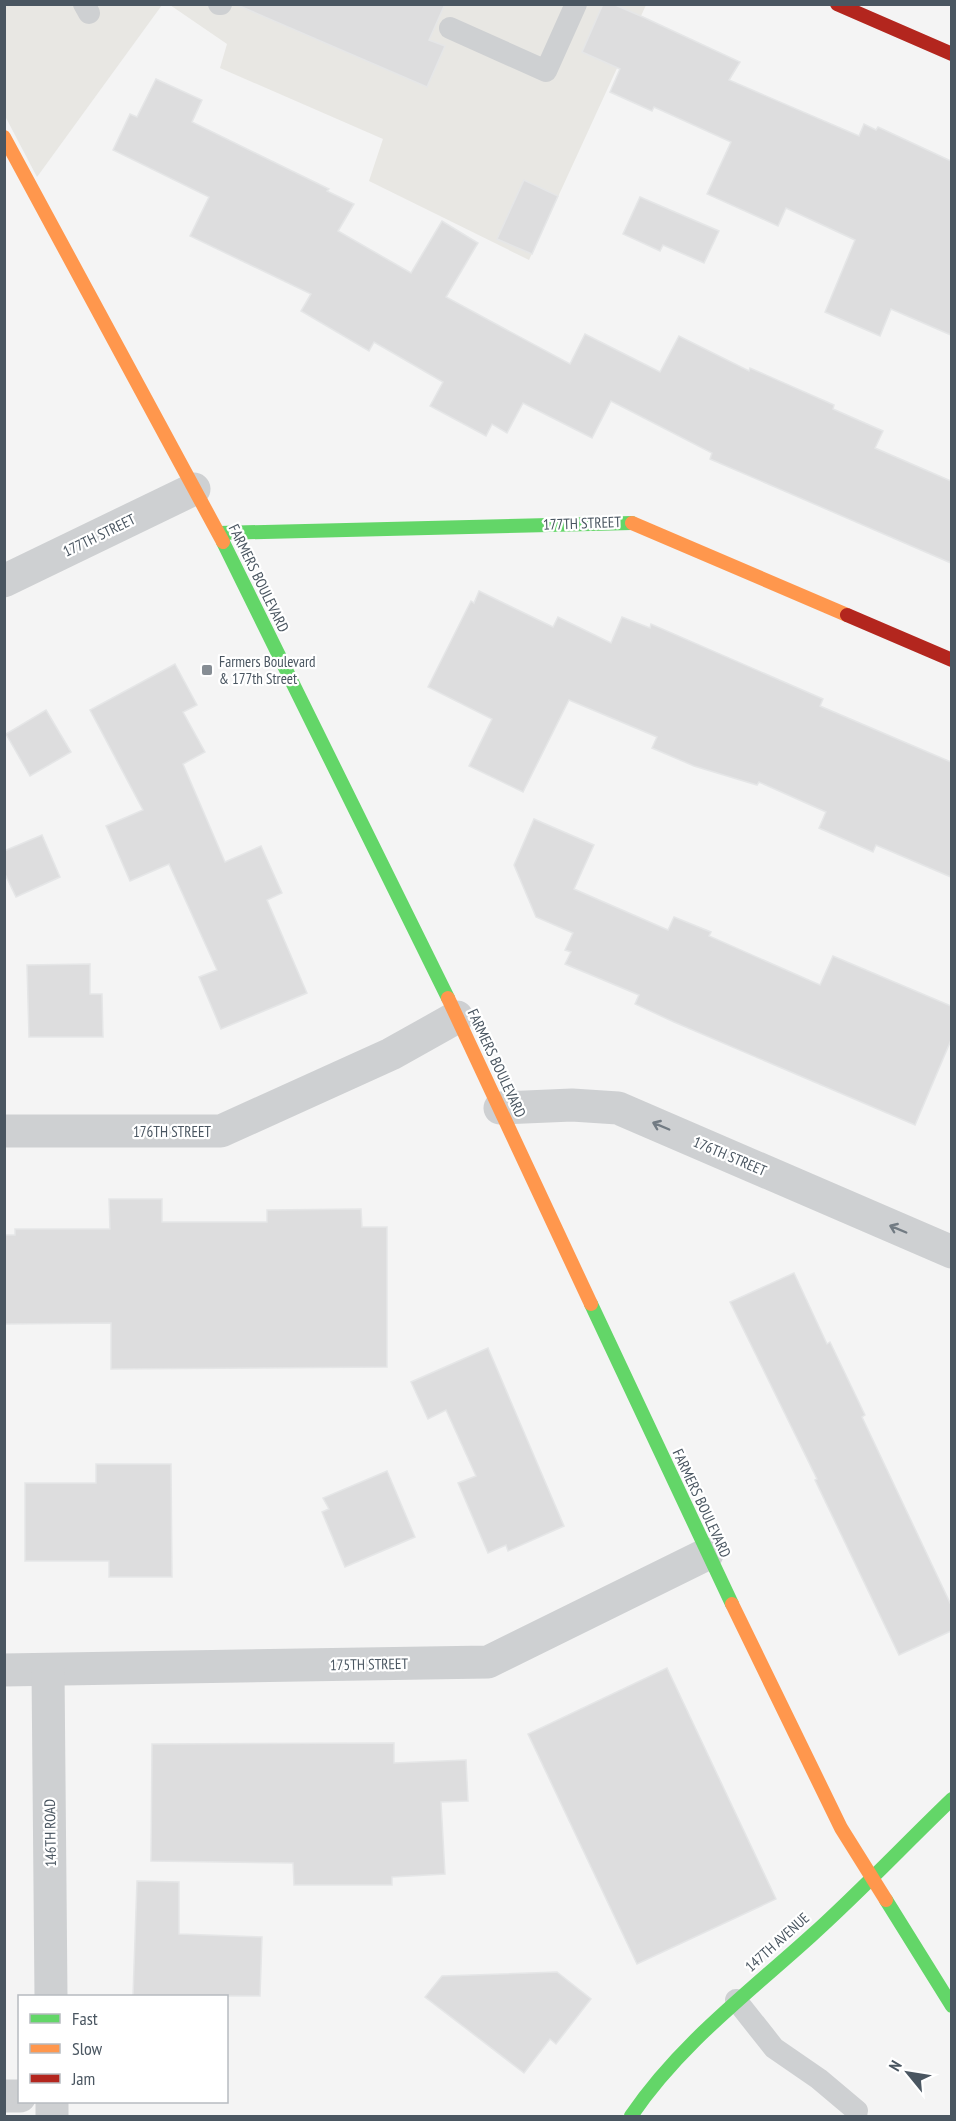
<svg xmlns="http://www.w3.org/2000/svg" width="956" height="2121" font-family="'PT Sans Narrow',sans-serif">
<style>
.commercial{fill:#e8e7e3}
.building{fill:#ddddde;stroke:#e5e6e7;stroke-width:1.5}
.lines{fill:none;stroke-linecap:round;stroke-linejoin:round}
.lane{stroke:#ced0d2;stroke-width:22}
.street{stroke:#ced0d2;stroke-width:33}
.fast{stroke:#63d668;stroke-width:14}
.slow{stroke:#ff974d;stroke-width:14}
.jam{stroke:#b3261e;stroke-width:14}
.oneway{stroke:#727b83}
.poi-dot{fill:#868d94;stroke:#fff;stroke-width:2}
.labels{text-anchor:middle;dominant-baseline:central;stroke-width:4.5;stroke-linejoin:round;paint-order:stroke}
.street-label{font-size:15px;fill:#4a5661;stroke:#fff}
.poi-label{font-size:15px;fill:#4a5661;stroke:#fff;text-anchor:start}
</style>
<rect width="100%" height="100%" fill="#f4f4f4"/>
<!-- commercial -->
<g class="commercial">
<path d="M 4,5 L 162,5 L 37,177 L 5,116 Z"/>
<path d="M 170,5 L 646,5 L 529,260 L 369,181 L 383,139 L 220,68 L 227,44 Z"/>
</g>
<!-- building -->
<g class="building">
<path d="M 235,4 L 445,4 L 429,40 L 445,46 L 427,87 Z"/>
<path d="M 603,4 L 613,4 L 643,17 L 740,62 L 729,80 L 859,136 L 864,124 L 876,130 L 878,127 L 951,161 L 951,335 L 891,309 L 880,336 L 825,312 L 855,240 L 786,208 L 778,226 L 707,194 L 731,142 L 654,107 L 652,111 L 610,92 L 620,69 L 582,52 Z"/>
<path d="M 156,79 L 202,100 L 192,122 L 329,189 L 327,191 L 354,204 L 338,231 L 411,273 L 442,221 L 478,243 L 446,297 L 570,364 L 585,334 L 660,372 L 679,336 L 749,371 L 750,368 L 834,405 L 833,409 L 883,431 L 875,448 L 951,481 L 951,563 L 710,459 L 712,453 L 611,401 L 592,438 L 523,403 L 507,433 L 492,424 L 486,436 L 430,406 L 443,382 L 374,342 L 369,351 L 301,311 L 311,294 L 190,236 L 209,197 L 113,150 L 130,114 L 137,117 Z"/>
<path d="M 524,180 L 558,196 L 532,254 L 497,239 Z"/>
<path d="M 640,197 L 719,231 L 704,263 L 663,245 L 660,251 L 623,234 Z"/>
<path d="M 479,591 L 553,627 L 558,617 L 611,643 L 622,617 L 650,628 L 651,624 L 823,699 L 820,706 L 951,762 L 951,877 L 876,845 L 873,852 L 819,828 L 826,812 L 759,782 L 757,785 L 694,766 L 652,748 L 657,737 L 569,700 L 523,792 L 469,766 L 492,719 L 428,687 L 471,601 L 474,603 Z"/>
<path d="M 175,664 L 197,705 L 183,712 L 205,752 L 183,764 L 225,862 L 261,846 L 282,893 L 267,900 L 307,993 L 221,1029 L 199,977 L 217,970 L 169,864 L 130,881 L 106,826 L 143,810 L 90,710 Z"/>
<path d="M 46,710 L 71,752 L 30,776 L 6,734 Z"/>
<path d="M 534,819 L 594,845 L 574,889 L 668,930 L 674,917 L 711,932 L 709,936 L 820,985 L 833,956 L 951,1006 L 951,1040 L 915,1125 L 674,1022 L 635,1004 L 639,995 L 565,964 L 571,952 L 565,950 L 573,933 L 536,917 L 514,865 Z"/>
<path d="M 42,835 L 60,877 L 16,897 L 4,872 L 4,851 Z"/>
<path d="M 90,964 L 90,994 L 102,994 L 103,1037 L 29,1037 L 27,965 Z"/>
<path d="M 109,1199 L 162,1199 L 162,1222 L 267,1222 L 267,1210 L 361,1209 L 362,1227 L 387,1227 L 387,1367 L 111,1369 L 111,1323 L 4,1324 L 4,1235 L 15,1235 L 15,1229 L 110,1229 Z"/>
<path d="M 794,1273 L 827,1344 L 830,1342 L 865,1415 L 862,1417 L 951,1605 L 951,1631 L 899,1655 L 815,1480 L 817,1479 L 730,1302 Z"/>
<path d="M 488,1348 L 564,1526 L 508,1551 L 506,1545 L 488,1553 L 458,1483 L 476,1476 L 446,1410 L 428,1419 L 411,1382 Z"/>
<path d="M 96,1464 L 171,1464 L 172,1577 L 109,1577 L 109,1561 L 25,1561 L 25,1483 L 96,1483 Z"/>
<path d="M 387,1471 L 415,1537 L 345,1567 L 322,1512 L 329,1509 L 323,1498 Z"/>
<path d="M 667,1668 L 776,1899 L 637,1964 L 528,1734 Z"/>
<path d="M 394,1743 L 394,1763 L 466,1760 L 468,1801 L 441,1802 L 445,1874 L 392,1877 L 392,1885 L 294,1885 L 293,1863 L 151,1861 L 152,1744 Z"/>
<path d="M 137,1881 L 179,1882 L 179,1934 L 262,1937 L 260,1996 L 133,1996 Z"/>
<path d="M 557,1972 L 591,1999 L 556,2044 L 550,2039 L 524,2073 L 425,1997 L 442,1976 Z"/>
</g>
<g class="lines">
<!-- lane -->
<g class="lane">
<path d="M 84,4 L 89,13"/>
<path d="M 219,4 L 221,4"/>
<path d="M 450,28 L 546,71 L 576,4"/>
<path d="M 736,2000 L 774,2048 L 819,2079 L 857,2111"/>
</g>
<!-- street -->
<g class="street">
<path d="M 4,581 L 194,489"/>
<path d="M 500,1108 L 572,1105 L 618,1108 L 952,1252"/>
<path d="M 4,1131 L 221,1131 L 391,1054 L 457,1017"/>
<path d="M 4,1670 L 488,1662 L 707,1554"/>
<path d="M 48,1670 L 51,1996"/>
<path d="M 4,2096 L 20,2096"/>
<path d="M 52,2102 L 52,2116"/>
</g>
<!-- fast -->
<g class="fast">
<path d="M 219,533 L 632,523"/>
<path d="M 223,542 L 448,998"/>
<path d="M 591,1304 L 732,1604"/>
<path d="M 886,1900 L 952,2006"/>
<path d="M 631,2116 C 680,2044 747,1994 811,1936 C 860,1892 905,1844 952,1799"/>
</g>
<!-- slow -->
<g class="slow">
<path d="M 4,137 L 223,542"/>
<path d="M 632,523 L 847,615"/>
<path d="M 448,998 L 591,1304"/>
<path d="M 732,1604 L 841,1828 L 886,1900"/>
</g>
<!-- jam -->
<g class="jam">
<path d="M 837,4 L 952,54"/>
<path d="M 847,615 L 952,660"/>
</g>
</g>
<!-- one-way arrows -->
<defs><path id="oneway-shaft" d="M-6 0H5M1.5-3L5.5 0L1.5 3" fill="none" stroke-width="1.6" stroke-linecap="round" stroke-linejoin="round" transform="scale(1.5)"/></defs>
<g class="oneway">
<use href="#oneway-shaft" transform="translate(661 1126) rotate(-157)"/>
<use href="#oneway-shaft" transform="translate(898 1229) rotate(-157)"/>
</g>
<!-- markers -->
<rect class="poi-dot" x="201" y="664" width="12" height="12" rx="3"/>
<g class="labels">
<!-- street labels -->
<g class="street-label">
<text transform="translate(582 523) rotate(-2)">177TH STREET</text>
<text transform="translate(99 535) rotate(-26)">177TH STREET</text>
<text transform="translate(259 578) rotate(64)">FARMERS BOULEVARD</text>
<text transform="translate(497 1063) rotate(65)">FARMERS BOULEVARD</text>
<text x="172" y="1131">176TH STREET</text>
<text transform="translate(730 1156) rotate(23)">176TH STREET</text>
<text transform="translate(702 1503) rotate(65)">FARMERS BOULEVARD</text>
<text transform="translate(369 1664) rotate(-1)">175TH STREET</text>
<text transform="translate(50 1833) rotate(-91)">146TH ROAD</text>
<text transform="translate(777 1942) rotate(-42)">147TH AVENUE</text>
</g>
<!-- poi labels -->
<g class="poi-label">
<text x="219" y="661">Farmers Boulevard<tspan x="219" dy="17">&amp; 177th Street</tspan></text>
</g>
</g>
<!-- border -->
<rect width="956" height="2121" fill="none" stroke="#4a5661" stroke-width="12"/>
<!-- legend -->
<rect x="18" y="1995" width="210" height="108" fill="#ffffff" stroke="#b7bbc0" stroke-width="1.5"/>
<rect x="30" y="2014" width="30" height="9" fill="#63d668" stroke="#b7bbc0" stroke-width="1.5"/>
<text x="72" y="2025" font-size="18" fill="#4a5661">Fast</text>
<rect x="30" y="2044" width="30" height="9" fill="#ff974d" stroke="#b7bbc0" stroke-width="1.5"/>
<text x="72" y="2055" font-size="18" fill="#4a5661">Slow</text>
<rect x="30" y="2074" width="30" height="9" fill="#b3261e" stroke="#b7bbc0" stroke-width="1.5"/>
<text x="72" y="2085" font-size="18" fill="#4a5661">Jam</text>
<!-- north arrow -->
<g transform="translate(908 2073) rotate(300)" stroke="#ffffff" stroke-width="4.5" paint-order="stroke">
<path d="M0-4.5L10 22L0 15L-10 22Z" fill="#4a5661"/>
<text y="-9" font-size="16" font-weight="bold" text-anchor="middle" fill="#4a5661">N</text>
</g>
</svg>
